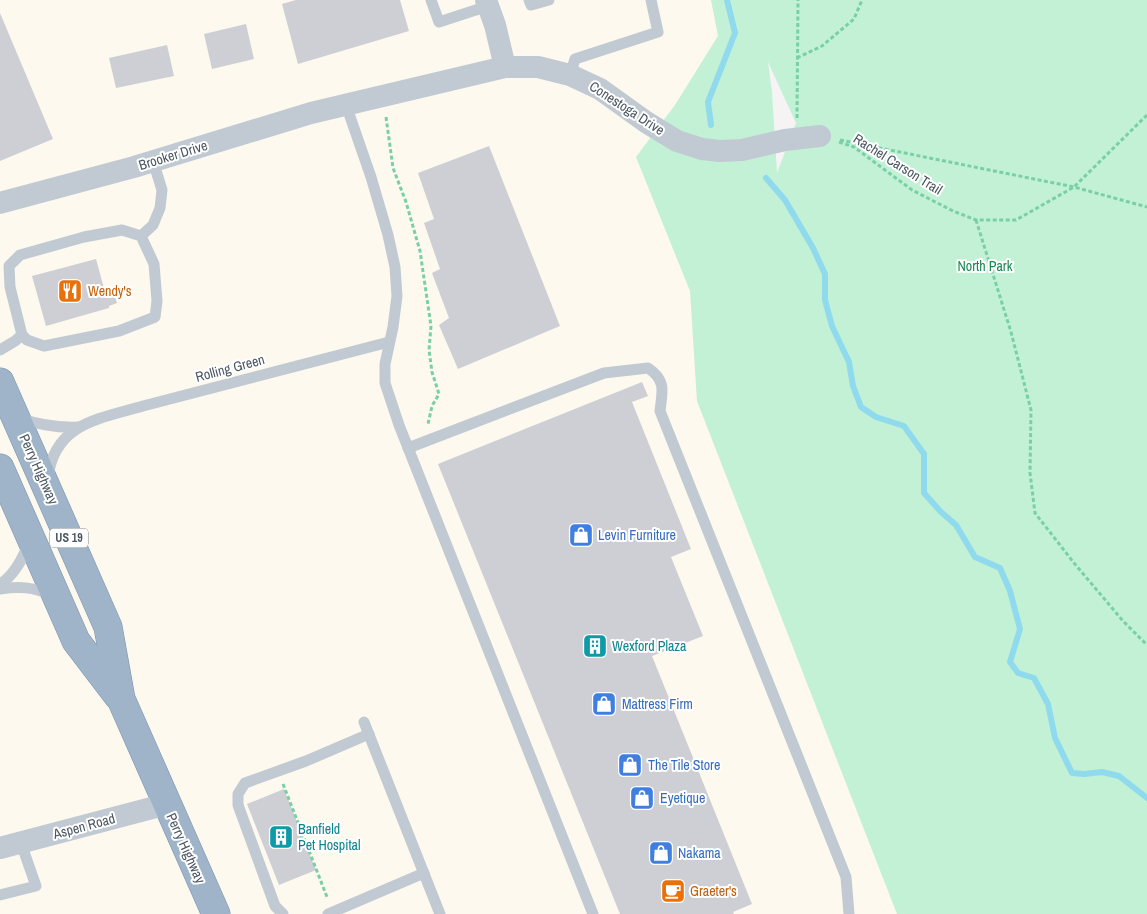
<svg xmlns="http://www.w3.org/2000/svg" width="1147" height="914" font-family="'Archivo Narrow',sans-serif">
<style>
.commercial{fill:#fdf9ef}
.green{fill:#c3f1d5;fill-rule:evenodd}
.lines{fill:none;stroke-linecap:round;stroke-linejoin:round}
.stream{stroke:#90daee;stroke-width:6}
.building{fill:#cdcfd5}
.trunk-casing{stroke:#7690ad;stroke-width:29}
.path{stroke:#7ad0a6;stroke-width:3;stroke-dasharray:4 2.5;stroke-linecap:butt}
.service{stroke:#c1cad2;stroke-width:11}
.minor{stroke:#c1cad2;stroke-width:22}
.trunk{stroke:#9fb4c9;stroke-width:28}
.labels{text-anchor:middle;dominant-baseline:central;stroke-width:4;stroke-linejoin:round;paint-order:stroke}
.shield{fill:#fff;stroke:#808990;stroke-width:1}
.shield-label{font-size:12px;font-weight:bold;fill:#4a5661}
.street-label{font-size:14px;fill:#4a5661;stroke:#fff}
.park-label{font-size:14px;fill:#17864f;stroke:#fff}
.food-label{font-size:14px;fill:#c56008;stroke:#fff;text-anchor:start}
.shop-label{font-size:14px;fill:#366cbe;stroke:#fff;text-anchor:start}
.culture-label{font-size:14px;fill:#0d838f;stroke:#fff;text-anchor:start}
</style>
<rect width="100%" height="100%" fill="#f5f3f3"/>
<!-- commercial -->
<path class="commercial" d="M 0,0 L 711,0 L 718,36 L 675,105 L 636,157 L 690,291 L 697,401 L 897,914 L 0,914 Z"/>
<!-- green -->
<path class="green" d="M 711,0 L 1147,0 L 1147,914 L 897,914 L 697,401 L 690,291 L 636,157 L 675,105 L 718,36 ZM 768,62 L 796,123 L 777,173 L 772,92 Z"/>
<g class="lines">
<!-- stream -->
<g class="stream">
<path d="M 711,125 L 708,102 L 735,33 L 727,0"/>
<path d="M 766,178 L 785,200 L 813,248 L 825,274 L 825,300 L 832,326 L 849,362 L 853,386 L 861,407 L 876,417 L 904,426 L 924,454 L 924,493 L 941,512 L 956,525 L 975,557 L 1000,568 L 1010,591 L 1020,629 L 1010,662 L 1018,673 L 1034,678 L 1048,704 L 1055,738 L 1072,773 L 1084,774 L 1102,772 L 1119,776 L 1147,798"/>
</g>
</g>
<!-- building -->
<g class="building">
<path d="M 296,0 L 400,0 L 409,31 L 298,64 L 282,4 Z"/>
<path d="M 0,13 L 53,139 L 0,161 Z"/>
<path d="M 246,24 L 254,59 L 212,69 L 204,34 Z"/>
<path d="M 167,45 L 174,76 L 116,88 L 109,58 Z"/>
<path d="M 489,146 L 560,326 L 458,369 L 439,325 L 449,318 L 432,273 L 440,269 L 424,223 L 434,219 L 418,173 Z"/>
<path d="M 96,259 L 105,292 L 113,290 L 117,303 L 109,306 L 109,308 L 46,326 L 32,276 Z"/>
<path d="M 642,382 L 648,396 L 632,402 L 691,549 L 671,557 L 703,636 L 652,656 L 752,904 L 733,912 L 734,914 L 620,914 L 438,464 Z"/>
<path d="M 284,789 L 316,870 L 279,885 L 247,804 Z"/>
</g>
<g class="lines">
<defs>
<g id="trunk">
<path d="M 0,382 L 108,627 L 121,699 L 216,914"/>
<path d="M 0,468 L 76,641 L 118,696"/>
</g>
</defs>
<!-- trunk casing -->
<use href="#trunk" class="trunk-casing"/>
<!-- path -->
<g class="path">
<path d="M 797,58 L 822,46 L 854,19 L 862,0"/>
<path d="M 386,117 L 393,168 L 406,202 L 420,251 L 431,326 L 429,350 L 432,372 L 439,394 L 432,406 L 428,424"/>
<path d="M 797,118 L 798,0"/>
<path d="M 840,140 L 1074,187 L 1147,207"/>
<path d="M 839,142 L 854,147 L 912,190 L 953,211 L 976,220 L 1016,220 L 1074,187 L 1147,115"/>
<path d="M 976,220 L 1011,332 L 1031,410 L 1030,473 L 1035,513 L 1074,563 L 1123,621 L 1147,645"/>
<path d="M 283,784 L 327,897"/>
</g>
<!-- service -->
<g class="service">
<path d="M 431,0 L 439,22 L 488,6"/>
<path d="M 529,0 L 531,5 L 549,0"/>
<path d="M 570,75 L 575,59 L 658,32 L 651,0"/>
<path d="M 346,105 L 371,177 L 388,235 L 395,267 L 397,296 L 393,327 L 385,364 L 385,383 L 399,425 L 593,914"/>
<path d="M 122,230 L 141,236 L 154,264 L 157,301 L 155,317 L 119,331 L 44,346 L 27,340 L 22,335 L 10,287 L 9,266 L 20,255 L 84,237 Z"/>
<path d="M 141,236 L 153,225 L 160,208 L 162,190 L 153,161"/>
<path d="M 0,350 L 15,341 L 22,335"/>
<path d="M 19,418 C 39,425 57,428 79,427"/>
<path d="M 408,448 L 604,373 L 648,368 C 667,381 662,392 660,411 L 846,877 L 849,914"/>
<path d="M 48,477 C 55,423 99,419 143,406 L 389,342"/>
<path d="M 0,584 C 15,575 23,558 29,542"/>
<path d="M 0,589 C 20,586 32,587 52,595"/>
<path d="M 364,722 L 440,914"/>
<path d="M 0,895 L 36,886 L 21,843"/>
<path d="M 283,914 L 275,906 L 238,805 L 238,794 L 245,783 L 306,761 L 369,734"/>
<path d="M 328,914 L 424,873"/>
</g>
<!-- minor -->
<g class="minor">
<path d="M 486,0 L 495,25 L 505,67"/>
<path d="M 0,203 L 134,167 L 311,113 L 505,67 L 538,67 L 570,75 L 600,89 L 646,122 L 677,141 L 702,149 L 720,151 L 742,150 L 785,140 L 820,136"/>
<path d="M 0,848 L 167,804"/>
</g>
<!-- trunk -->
<use href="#trunk" class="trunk"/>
</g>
<!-- icons -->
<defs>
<symbol id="restaurant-square" viewBox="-11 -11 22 22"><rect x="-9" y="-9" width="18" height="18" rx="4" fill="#e8710a" stroke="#fff"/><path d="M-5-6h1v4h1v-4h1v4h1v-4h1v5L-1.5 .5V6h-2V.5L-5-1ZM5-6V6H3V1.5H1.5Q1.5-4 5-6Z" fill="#fff"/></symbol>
<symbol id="shop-square" viewBox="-11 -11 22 22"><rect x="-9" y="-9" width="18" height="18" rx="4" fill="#3f7fe0" stroke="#fff"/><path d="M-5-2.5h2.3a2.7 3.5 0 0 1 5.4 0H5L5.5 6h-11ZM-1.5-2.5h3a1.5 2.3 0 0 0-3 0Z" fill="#fff"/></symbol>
<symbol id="building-square" viewBox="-11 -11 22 22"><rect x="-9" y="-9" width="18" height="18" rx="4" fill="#0f9aa8" stroke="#fff"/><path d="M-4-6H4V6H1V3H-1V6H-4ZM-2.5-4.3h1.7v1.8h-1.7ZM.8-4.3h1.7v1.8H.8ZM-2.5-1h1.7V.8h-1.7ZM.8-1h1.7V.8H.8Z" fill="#fff"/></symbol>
<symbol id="cafe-square" viewBox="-11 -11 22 22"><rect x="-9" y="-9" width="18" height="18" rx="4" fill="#e8710a" stroke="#fff"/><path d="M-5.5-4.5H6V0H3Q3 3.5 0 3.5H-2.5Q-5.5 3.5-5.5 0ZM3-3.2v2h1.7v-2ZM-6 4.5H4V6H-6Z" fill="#fff"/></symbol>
</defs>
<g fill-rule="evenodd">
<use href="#restaurant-square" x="56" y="277" width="28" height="28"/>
<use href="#shop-square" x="567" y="521" width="28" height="28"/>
<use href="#building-square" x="581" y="632" width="28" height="28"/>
<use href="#shop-square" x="590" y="690" width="28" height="28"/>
<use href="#shop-square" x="616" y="751" width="28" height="28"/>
<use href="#shop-square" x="628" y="784" width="28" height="28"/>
<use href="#building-square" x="267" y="823" width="28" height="28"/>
<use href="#shop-square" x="647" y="839" width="28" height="28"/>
<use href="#cafe-square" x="659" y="877" width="28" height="28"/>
</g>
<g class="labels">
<!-- shield labels -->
<rect class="shield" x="50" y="528.5" width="38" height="19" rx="4"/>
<g class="shield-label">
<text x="69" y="538">US 19</text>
</g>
<!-- street labels -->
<g class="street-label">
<text transform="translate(627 108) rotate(33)">Conestoga Drive</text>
<text transform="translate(173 155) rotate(-17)">Brooker Drive</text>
<text transform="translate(898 164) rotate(32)">Rachel Carson Trail</text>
<text transform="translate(230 368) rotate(-15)">Rolling Green</text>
<text transform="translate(39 469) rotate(66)">Perry Highway</text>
<text transform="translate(84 826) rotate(-15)">Aspen Road</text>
<text transform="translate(186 848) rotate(66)">Perry Highway</text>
</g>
<!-- park labels -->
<g class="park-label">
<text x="985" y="266">North Park</text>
</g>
<!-- food labels -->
<g class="food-label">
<text x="88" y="291">Wendy's</text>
<text x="690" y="891">Graeter's</text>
</g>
<!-- shop labels -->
<g class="shop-label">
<text x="598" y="535">Levin Furniture</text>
<text x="622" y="704">Mattress Firm</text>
<text x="648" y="765">The Tile Store</text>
<text x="660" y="798">Eyetique</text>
<text x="678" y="853">Nakama</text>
</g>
<!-- culture labels -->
<g class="culture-label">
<text x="612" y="646">Wexford Plaza</text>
<text x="298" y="829">Banfield<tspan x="298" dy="16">Pet Hospital</tspan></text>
</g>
</g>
</svg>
